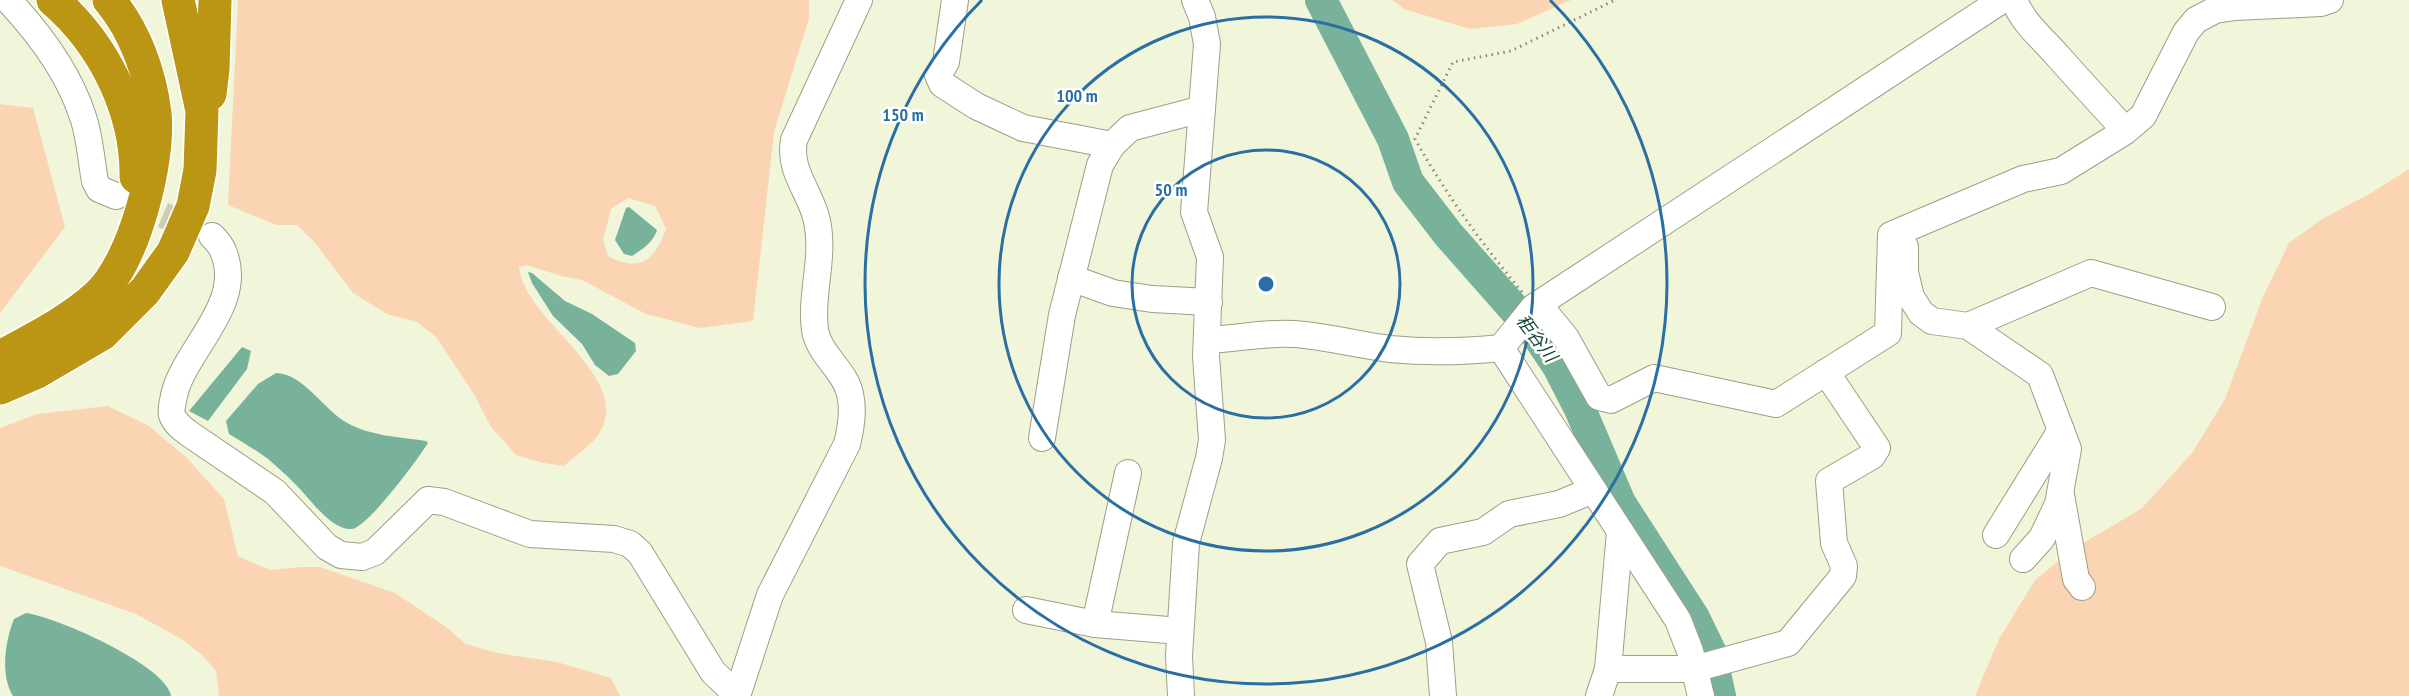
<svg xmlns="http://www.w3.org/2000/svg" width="2409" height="696" font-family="'PT Sans Narrow','Noto Sans JP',sans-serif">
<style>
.green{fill:#fbd5b3;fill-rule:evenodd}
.water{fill:#78b29a}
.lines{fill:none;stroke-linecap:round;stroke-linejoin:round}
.river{stroke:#78b29a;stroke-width:32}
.minor-tunnel{stroke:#caceb5;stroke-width:26;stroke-dasharray:26 13;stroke-linecap:butt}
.minor-casing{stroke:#9ba086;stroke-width:28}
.highway-casing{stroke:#fff;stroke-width:36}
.path{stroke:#878b78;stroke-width:3;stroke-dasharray:1.5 4.5;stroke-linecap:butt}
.minor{stroke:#fff;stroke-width:26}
.highway{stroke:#bb9514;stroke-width:33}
.ring{fill:none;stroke:#296fa3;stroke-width:3}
.labels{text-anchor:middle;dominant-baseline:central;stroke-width:5;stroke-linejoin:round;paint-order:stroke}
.water-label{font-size:18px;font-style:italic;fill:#164736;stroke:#fff}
.centre{fill:#296fa3;stroke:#fff;stroke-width:3}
.ring-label{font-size:18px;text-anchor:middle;font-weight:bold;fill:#296fa3;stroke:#fff;stroke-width:5;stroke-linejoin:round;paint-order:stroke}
</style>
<rect width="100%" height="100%" fill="#f1f6da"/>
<!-- green -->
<g class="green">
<path d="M 238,0 L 809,0 L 809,18 L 774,132 L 753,321 L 700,328 L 646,314 L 582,280 L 561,276 L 527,265 L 519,267 C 524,322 637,377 598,435 C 591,446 574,456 564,466 L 543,463 L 516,455 L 491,427 L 474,394 L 436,337 L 417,322 L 387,314 L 353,293 L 316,244 L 297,225 L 276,225 L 228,205 ZM 628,198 L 655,206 L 666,229 C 655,260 640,273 608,256 L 603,240 L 611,209 Z"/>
<path d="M 1392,0 L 1571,0 L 1517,24 L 1470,29 L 1404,9 Z"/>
<path d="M 0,104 L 33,108 L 65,227 L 0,313 Z"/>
<path d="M 2409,169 L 2409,696 L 1975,696 L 1999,639 L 2035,580 L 2076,547 L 2141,509 L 2192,453 L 2225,399 L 2262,299 L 2289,243 L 2322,219 L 2371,193 Z"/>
<path d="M 108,406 L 149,426 L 186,457 L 224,499 L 238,556 L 270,570 L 301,567 L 320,567 L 395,593 L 446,627 L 466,644 L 497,653 L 557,662 L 611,678 L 620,696 L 219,696 L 216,671 L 202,655 L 183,640 L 136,614 L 0,566 L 0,428 L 37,414 Z"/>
</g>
<!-- water -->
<g class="water">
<path d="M 629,207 L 657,230 C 653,243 642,249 632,256 L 624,254 L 615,240 L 626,208 Z"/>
<path d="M 528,272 L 532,273 L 565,301 L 592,314 L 635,343 L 636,351 L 618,374 L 609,376 L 595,365 L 582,344 L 553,316 L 532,283 Z"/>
<path d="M 242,347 L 251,351 L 247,369 L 208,421 L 189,411 Z"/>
<path d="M 276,373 C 303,374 322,407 344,421 C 368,436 399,437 426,441 L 428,443 C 418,459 368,527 352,529 C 331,531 309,497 295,484 C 287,475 277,467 268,459 C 256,450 242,442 229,434 L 226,421 L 258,384 Z"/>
<path d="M 26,613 C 56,617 166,665 171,696 L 13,696 C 0,675 5,641 14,619 Z"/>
</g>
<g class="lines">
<!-- river -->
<path class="river" d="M 1321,0 L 1393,139 L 1408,182 L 1448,234 L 1537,335 L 1558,366 L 1580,409 L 1620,503 L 1694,618 L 1710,651 L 1720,696"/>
<!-- minor-tunnel -->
<path class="minor-tunnel" d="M 127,200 L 201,231"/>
<defs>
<g id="minor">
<path d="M 8,0 C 39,33 69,73 83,117 C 90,137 91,160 95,181 L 99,189 L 116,196"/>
<path d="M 955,0 L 946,62 L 938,75 L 942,84 L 976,106 L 1023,128 L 1112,145 L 1130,128 L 1202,109"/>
<path d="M 2014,0 C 2024,24 2040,36 2056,54 C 2079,80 2102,105 2125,130"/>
<path d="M 212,236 C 216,240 221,245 223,251 C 247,306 179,353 173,401 C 172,405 171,411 172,415 C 175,424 184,430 191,435 L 275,492 L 327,547 L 341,555 L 362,557 L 375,552 L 428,500 L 444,502 L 530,534 L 614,539 L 630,544 L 640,553 L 713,672 L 738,696"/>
<path d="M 1905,247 L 1905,272 L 1911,297 L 1921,313 L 1932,321 L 1968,326 L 2040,375 L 2068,449 L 2058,504 L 2042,538 L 2023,559"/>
<path d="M 1071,278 L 1113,293 L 1152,299 L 1209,302"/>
<path d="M 1539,305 L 1566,338 L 1599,397 L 1611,400 L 1654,378 L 1776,404 L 1888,333 L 1891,235 L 2023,179 L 2061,171 L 2124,132 L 2143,116 L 2186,32 L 2196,20 L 2215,10 L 2235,7 L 2321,3 L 2330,0"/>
<path d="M 1968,326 L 2091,273 L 2212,307"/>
<path d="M 1207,340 C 1236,339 1265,332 1294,334 C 1326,336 1358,345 1390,349 C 1429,353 1462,352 1501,348 L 1534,307 L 2002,0"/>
<path d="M 1501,348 L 1678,620 L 1690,651 L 1701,696"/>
<path d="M 1042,438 L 1062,315 L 1100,165 L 1112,145"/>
<path d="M 2061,495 L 2076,579 L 2082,587"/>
<path d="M 1996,535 L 2061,430"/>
<path d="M 1026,610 L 1095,624 L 1180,631"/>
<path d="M 1095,624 L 1128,473"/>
<path d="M 1608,669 L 1694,669 L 1788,643 L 1843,576 L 1844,566 L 1834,543 L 1829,481 L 1872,456 L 1877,448 L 1826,372"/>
<path d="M 737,696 L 770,595 L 847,444 C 851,428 854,410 850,394 C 845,370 819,355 815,330 C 810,294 825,258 817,221 C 811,192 788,172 794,140 L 859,0"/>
<path d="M 1181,696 L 1179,656 L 1186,543 L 1209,458 L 1212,440 L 1206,356 L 1210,257 L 1194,212 L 1207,44 L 1202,17 L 1195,0"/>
<path d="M 1443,696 L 1439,642 L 1420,564 L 1440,541 L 1483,532 L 1509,514 L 1559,504 L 1593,490"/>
<path d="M 1599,696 L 1608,669 L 1620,532"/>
</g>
<g id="highway">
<path d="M 53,0 C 103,43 137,110 136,177"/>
<path d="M 210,94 L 213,69 L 215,0"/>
<path d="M 0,357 C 33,339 68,322 97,296 C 134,263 160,162 155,113 C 150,73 135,31 109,0"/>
<path d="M 0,388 L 37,372 L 102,334 L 145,291 L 173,252 L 193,206 L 200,170 L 202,111 L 178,0"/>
</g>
</defs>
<!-- minor casing -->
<use href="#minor" class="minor-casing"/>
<!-- highway casing -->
<use href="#highway" class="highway-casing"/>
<!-- path -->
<path class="path" d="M 1522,292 C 1480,241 1447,196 1415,139 L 1453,62 L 1511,51 L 1615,0"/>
<!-- minor -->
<use href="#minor" class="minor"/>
<!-- highway -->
<use href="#highway" class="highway"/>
</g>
<!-- distance rings -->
<g class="ring">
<circle cx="1266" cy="284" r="134"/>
<circle cx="1266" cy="284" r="267"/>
<path d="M1550 0A401 401 0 1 1 982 0"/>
</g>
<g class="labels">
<!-- water labels -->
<g class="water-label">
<text transform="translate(1537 338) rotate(53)">秬谷川</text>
</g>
</g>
<circle cx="1266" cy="284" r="9" class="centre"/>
<g class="ring-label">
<text x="1077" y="102">100 m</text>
<text x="903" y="121">150 m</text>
<text x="1171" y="196">50 m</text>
</g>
</svg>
